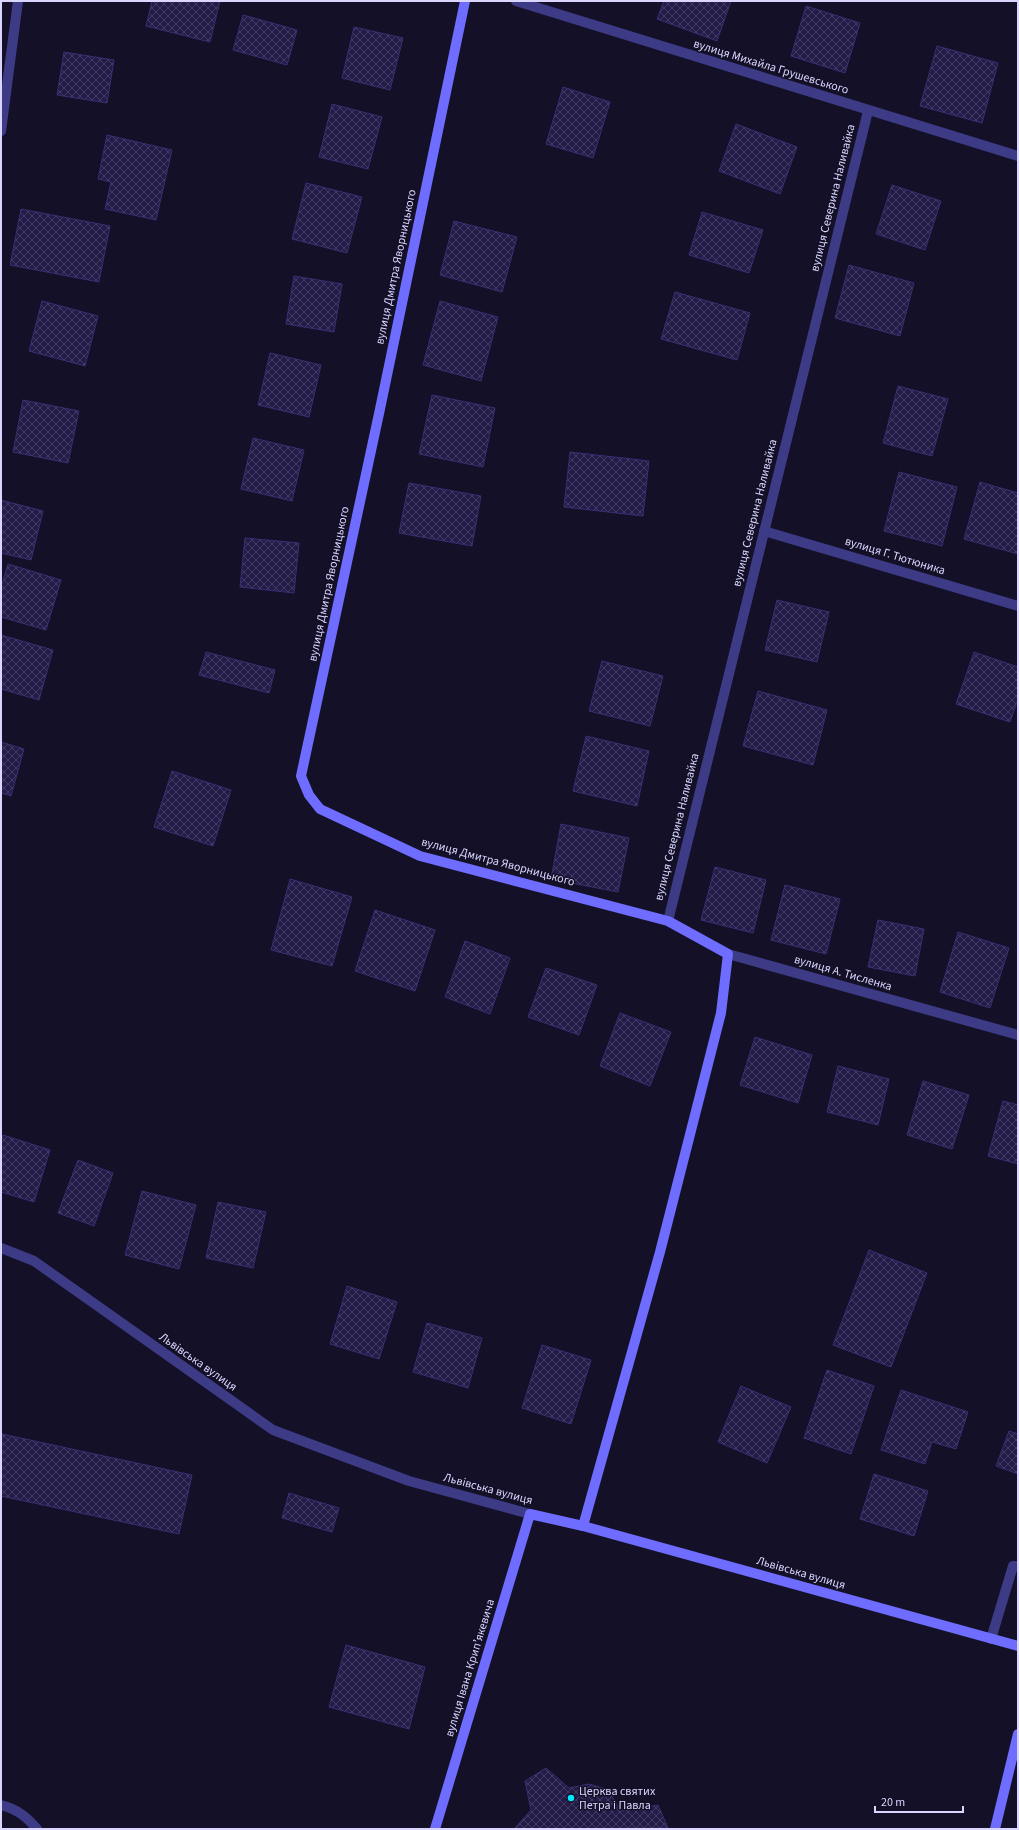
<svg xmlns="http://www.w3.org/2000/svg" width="1019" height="1830" font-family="'Source Sans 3',sans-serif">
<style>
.building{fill:url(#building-cross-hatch);stroke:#3b2e74}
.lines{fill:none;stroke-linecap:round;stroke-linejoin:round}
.lane{stroke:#3d3b86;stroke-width:10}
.street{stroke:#3d3b86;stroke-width:10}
.secondary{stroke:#6f6dff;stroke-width:10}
.poi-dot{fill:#02e9ff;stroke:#131027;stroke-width:1.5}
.labels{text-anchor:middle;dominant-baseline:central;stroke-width:3;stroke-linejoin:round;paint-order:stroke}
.street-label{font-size:12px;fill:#dad6ff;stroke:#131027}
.poi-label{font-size:12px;fill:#dad6ff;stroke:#131027;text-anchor:start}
</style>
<defs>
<pattern id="building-cross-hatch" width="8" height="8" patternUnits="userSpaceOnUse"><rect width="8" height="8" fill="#241c48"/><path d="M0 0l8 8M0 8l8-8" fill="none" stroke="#433c63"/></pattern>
</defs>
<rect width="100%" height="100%" fill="#131027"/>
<!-- building -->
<g class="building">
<path d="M 152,1 L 220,1 L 210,42 L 146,26 Z"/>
<path d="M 664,1 L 731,1 L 717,41 L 657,19 Z"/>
<path d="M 806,6 L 860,23 L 845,73 L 791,56 Z"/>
<path d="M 243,15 L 297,30 L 287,65 L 233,50 Z"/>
<path d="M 354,27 L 403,38 L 390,90 L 342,78 Z"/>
<path d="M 937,46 L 998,63 L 982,123 L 920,106 Z"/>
<path d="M 64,52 L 114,60 L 107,103 L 57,95 Z"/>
<path d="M 563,87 L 610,102 L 593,158 L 546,144 Z"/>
<path d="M 332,104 L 382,117 L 368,169 L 319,157 Z"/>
<path d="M 736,124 L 797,147 L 780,194 L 719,171 Z"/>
<path d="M 107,135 L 172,150 L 156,220 L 105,209 L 111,182 L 98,179 Z"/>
<path d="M 306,183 L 362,197 L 347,253 L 292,239 Z"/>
<path d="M 892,185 L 941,201 L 925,250 L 876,234 Z"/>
<path d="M 21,209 L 110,226 L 99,282 L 10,265 Z"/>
<path d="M 702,212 L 763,230 L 749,273 L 689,255 Z"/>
<path d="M 454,221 L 517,237 L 502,292 L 440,275 Z"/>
<path d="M 849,265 L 914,283 L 900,336 L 835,318 Z"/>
<path d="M 294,276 L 342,284 L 334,332 L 286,324 Z"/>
<path d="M 675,292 L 750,313 L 737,360 L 661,339 Z"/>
<path d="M 42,301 L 98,316 L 85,366 L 29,351 Z"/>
<path d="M 440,301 L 498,317 L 481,381 L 423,365 Z"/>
<path d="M 270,353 L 321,365 L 309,417 L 258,405 Z"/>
<path d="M 898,386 L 948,399 L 932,456 L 883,443 Z"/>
<path d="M 432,395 L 495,408 L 483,467 L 419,454 Z"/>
<path d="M 23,400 L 79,411 L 68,463 L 13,452 Z"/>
<path d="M 253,438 L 304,450 L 292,501 L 241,489 Z"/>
<path d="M 570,452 L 649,461 L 643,516 L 564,507 Z"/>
<path d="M 899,472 L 957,487 L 942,546 L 884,531 Z"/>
<path d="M 980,482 L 1018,493 L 1018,554 L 964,539 Z"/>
<path d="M 409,483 L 481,496 L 472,546 L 399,533 Z"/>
<path d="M 1,500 L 43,511 L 31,560 L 1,553 Z"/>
<path d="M 245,538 L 299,543 L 294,593 L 240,587 Z"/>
<path d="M 8,564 L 61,580 L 46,630 L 1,617 L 1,588 Z"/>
<path d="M 777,600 L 829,612 L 817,662 L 765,650 Z"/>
<path d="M 1,635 L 53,650 L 39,700 L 1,689 Z"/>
<path d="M 206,652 L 275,670 L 269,693 L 199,675 Z"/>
<path d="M 974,652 L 1018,667 L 1018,699 L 1010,722 L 956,704 Z"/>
<path d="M 602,661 L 663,676 L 650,726 L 589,711 Z"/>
<path d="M 758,691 L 827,710 L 813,765 L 743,746 Z"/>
<path d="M 586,736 L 649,751 L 637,806 L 573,791 Z"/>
<path d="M 1,742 L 24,749 L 11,796 L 1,793 Z"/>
<path d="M 172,771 L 231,790 L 213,846 L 154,827 Z"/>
<path d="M 561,824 L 629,838 L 618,892 L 551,879 Z"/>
<path d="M 715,867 L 766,880 L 753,933 L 701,920 Z"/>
<path d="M 290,879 L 352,897 L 332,966 L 271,950 Z"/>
<path d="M 785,885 L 840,899 L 826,954 L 771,940 Z"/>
<path d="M 375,910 L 435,930 L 415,991 L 355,971 Z"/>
<path d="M 878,920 L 924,929 L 915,976 L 868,967 Z"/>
<path d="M 958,932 L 1009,948 L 990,1008 L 940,992 Z"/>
<path d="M 465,941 L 510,958 L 490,1014 L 445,997 Z"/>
<path d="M 546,968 L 597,985 L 579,1035 L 528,1017 Z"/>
<path d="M 620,1013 L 671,1032 L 650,1086 L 600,1066 Z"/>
<path d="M 755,1037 L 812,1055 L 798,1103 L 740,1085 Z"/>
<path d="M 838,1066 L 889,1079 L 878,1125 L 827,1112 Z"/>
<path d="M 923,1081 L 969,1095 L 952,1149 L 907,1135 Z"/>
<path d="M 1003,1101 L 1018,1105 L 1018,1164 L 988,1156 Z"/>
<path d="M 3,1135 L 50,1150 L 34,1202 L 1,1192 L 1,1141 Z"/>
<path d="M 78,1160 L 113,1173 L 94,1226 L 58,1213 Z"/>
<path d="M 142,1191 L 196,1205 L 179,1269 L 125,1255 Z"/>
<path d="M 218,1202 L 266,1212 L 253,1268 L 206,1258 Z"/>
<path d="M 869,1250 L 927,1273 L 891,1367 L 833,1345 Z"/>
<path d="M 347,1286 L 397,1302 L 379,1359 L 330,1344 Z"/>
<path d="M 427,1323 L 482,1338 L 468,1388 L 413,1372 Z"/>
<path d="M 542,1345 L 591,1360 L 571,1424 L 522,1408 Z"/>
<path d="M 827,1370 L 874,1386 L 851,1454 L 804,1438 Z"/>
<path d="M 741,1386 L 791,1407 L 767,1463 L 718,1442 Z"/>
<path d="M 901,1390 L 968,1412 L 956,1449 L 932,1442 L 925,1464 L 881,1450 Z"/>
<path d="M 1009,1431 L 1018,1434 L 1018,1474 L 996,1466 Z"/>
<path d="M 2,1434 L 192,1475 L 179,1534 L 1,1496 Z"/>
<path d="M 874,1474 L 928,1491 L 914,1536 L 860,1519 Z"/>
<path d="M 289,1493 L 339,1508 L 332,1532 L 282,1518 Z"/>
<path d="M 346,1645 L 425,1667 L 409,1729 L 329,1707 Z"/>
<path d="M 546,1768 L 569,1788 L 589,1784 L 609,1790 L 620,1811 L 658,1805 L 668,1828 L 514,1829 L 531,1810 L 525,1781 Z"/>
</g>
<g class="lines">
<!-- lane -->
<g class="lane">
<path d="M 991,1639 L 1013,1566 L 1018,1566"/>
<path d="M 1,1805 C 17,1809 27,1817 37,1829"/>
</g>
<!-- street -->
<g class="street">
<path d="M 516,1 L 1018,156"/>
<path d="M 1,131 L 18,1"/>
<path d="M 764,531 L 1018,606"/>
<path d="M 668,921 L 868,111"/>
<path d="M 728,954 L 1018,1035"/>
<path d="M 1,1248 L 34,1261 L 273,1430 L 409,1481 L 530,1514"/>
</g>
<!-- secondary -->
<g class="secondary">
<path d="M 465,1 L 380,409 L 301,776 L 309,795 L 320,809 L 420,856 L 668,921 L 728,954 L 721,1013 L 660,1252 L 583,1526"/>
<path d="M 435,1829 L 530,1514 L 583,1526 L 1018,1646"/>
<path d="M 995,1829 L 1018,1734"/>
</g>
</g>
<!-- markers -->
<circle class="poi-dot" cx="571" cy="1798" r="4"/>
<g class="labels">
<!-- street labels -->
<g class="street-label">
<text transform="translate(771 67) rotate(17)">вулиця Михайла Грушевського</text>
<text transform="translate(833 198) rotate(-76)">вулиця Северина Наливайка</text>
<text transform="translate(396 267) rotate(-78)">вулиця Дмитра Яворницького</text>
<text transform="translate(755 513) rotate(-76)">вулиця Северина Наливайка</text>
<text transform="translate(895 556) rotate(17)">вулиця Г. Тютюника</text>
<text transform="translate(329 584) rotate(-78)">вулиця Дмитра Яворницького</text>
<text transform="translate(677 827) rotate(-76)">вулиця Северина Наливайка</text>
<text transform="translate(498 862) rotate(15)">вулиця Дмитра Яворницького</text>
<text transform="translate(843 973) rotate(16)">вулиця А. Тисленка</text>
<text transform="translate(198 1362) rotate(35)">Львівська вулиця</text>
<text transform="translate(488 1489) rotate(15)">Львівська вулиця</text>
<text transform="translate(801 1573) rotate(16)">Львівська вулиця</text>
<text transform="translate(470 1668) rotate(-73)">вулиця Івана Крипʼякевича</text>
</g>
<!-- poi labels -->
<g class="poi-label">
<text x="579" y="1791">Церква святих<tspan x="579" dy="14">Петра і Павла</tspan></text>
</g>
</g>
<!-- border -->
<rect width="1019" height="1830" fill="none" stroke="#dad6ff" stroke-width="4"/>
<!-- scale -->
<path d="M875 1806v6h88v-6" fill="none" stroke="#dad6ff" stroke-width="2"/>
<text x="881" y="1806" font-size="12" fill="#dad6ff" stroke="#131027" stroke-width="3" paint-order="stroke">20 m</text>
</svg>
